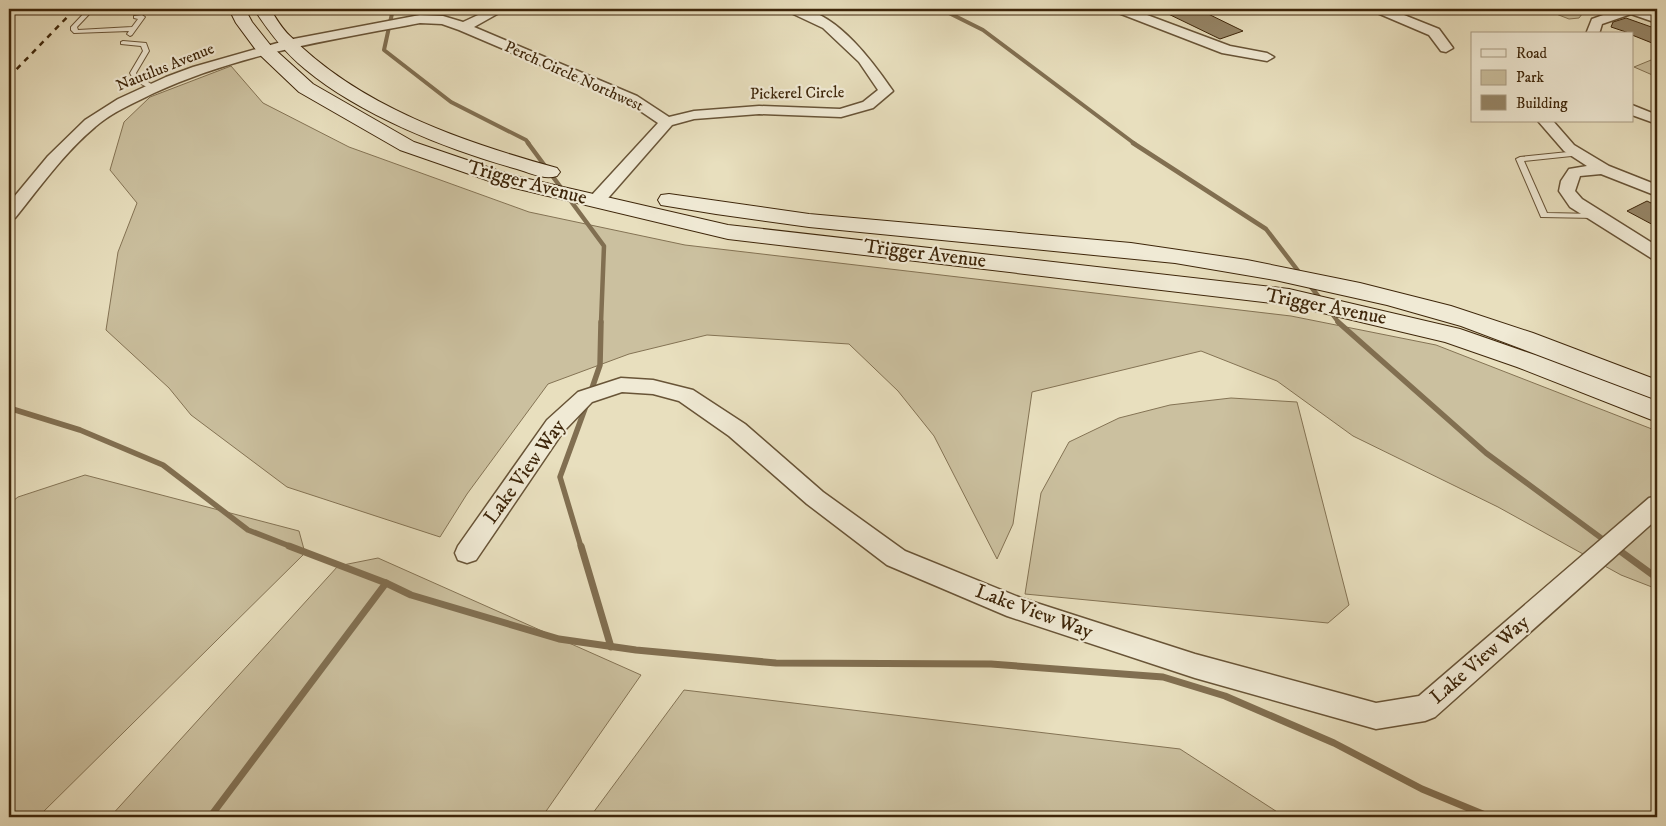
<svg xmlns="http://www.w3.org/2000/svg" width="1666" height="826" font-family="'IM FELL DW Pica',serif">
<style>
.green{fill:#cbc09f;stroke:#847354}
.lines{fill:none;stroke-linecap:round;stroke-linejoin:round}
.stream-far3{stroke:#816f51;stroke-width:4}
.stream-far2{stroke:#816f51;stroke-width:4.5}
.stream-far1{stroke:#816f51;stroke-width:5.5}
.stream{stroke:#816f51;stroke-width:7}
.building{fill:#968668;stroke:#3e260a}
.service-casing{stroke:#685437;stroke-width:2}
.minor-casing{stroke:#685437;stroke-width:3}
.secondary-casing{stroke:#3e260a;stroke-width:2}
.service{fill:#f0ead5;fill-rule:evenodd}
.minor{fill:#f0ead5;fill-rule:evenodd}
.secondary{fill:#f0ead5;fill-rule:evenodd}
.rail{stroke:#3e260a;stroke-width:2.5;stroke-dasharray:5.5 5.5;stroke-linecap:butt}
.labels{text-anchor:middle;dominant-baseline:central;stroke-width:4.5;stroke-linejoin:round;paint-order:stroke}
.far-street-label{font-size:16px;fill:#3e260a;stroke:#f0ead5}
.street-label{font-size:20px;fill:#3e260a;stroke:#f0ead5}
</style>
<rect width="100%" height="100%" fill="#e8dfbe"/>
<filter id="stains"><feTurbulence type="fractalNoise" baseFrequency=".004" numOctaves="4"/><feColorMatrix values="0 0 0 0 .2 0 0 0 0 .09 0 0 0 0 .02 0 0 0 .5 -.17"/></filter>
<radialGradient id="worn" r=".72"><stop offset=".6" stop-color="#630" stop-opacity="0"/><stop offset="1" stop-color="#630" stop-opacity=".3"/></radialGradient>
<!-- green -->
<g class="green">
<path d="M 1550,9 L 1586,9 L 1579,18 L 1569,19 L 1546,10 Z"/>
<path d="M 1656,58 L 1657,77 L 1634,67 Z"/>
<path d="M 231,66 L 263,103 L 349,147 L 529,212 L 685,245 L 1291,316 L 1436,345 L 1657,431 L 1657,589 L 1621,575 L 1498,507 L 1353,436 L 1277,381 L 1201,351 L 1032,392 L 1013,524 L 997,559 L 934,436 L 898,391 L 849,344 L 707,335 L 629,354 L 548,384 L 467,494 L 440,537 L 287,487 L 191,415 L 169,388 L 106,330 L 118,252 L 137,203 L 110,170 L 124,122 L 150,97 Z"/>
<path d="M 1231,398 L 1297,402 L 1349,605 L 1328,623 L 1025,594 L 1041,493 L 1069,442 L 1119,418 L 1170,405 Z"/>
<path d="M 85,475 L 299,531 L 305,553 L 38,817 L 9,817 L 9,504 L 18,497 Z"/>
<path d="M 378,558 L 641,675 L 542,817 L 110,817 L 338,566 Z"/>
<path d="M 684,690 L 1180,749 L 1285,817 L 590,817 Z"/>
</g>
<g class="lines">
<!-- stream-far3 -->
<g class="stream-far3">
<path d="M 393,9 L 384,50 L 451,102 L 526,140 L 529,144"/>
<path d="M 941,9 L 983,30 L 1135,144"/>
</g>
<!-- stream-far2 -->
<g class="stream-far2">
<path d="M 528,143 L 604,246 L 601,323"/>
<path d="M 1133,143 L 1266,229 L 1302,276"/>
<path d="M 1308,283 L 1322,301"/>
<path d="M 1330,311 L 1339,323"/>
</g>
<!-- stream-far1 -->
<g class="stream-far1">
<path d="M 1338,322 L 1486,453 L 1608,543"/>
<path d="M 590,394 L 600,365 L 601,322"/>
<path d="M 9,408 L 80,430 L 163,465 L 248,530 L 292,547"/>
<path d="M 581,547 L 560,477 L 587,403"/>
</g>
<!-- stream -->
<g class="stream">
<path d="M 289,546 L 386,583 L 411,595 L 559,639 L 636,650 L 776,663 L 991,664 L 1163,677 L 1225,696 L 1334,743 L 1422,789 L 1490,817"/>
<path d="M 581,546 L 611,647"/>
<path d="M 1616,548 L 1657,578"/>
<path d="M 210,817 L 386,583"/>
</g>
</g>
<!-- building -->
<g class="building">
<path d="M 1158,9 L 1198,9 L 1243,31 L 1220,39 Z"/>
<path d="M 1626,18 L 1657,29 L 1657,45 L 1632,35 L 1632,34 L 1611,27 L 1613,22 Z"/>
<path d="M 1647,201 L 1657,206 L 1657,227 L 1627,211 Z"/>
</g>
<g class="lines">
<defs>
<g id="service">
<path d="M 88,9 L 94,9 L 77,27 L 78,30 L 132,27 L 138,19 L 134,18 L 134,16 L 142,15 L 145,17 L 132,35 L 130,36 L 127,34 L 129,31 L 74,33 L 71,30 L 71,27 Z"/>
<path d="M 123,41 L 146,43 L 149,51 L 136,73 L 137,75 L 156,87 L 156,89 C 148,89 133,81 130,73 L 143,51 L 141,46 L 121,44 L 121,42 Z"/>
<path d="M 1578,151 L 1581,151 L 1581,155 L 1524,161 L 1547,213 L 1596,214 L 1600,216 L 1596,218 L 1541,217 L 1516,159 L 1520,157 Z"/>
</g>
<g id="minor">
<path d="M 491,9 L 506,9 L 474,27 L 637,96 L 669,117 L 694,111 L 759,106 L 840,109 L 863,102 L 878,90 L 859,62 L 823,28 L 789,12 L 787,9 C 792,9 798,8 803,9 C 839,16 873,62 893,91 L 873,108 L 841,117 L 759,114 L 694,119 L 672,125 L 602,205 L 590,205 L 588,201 L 590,197 L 658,123 L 627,102 L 459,30 L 442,24 L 420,23 C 330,40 238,54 154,93 C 134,103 112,112 95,127 C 64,153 40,187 15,218 L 9,219 L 9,203 L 48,156 L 85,120 L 118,99 L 166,77 L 193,67 L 288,40 L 420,15 L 443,16 L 463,22 Z"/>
<path d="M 1114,9 L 1131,9 L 1230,46 L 1267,53 L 1274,57 L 1267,61 L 1222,53 L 1116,12 Z"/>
<path d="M 1373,9 L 1389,9 L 1439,29 L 1453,48 L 1446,52 L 1441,51 L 1429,35 L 1375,12 Z"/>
<path d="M 1620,9 L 1641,9 L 1657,15 L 1657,23 L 1631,14 L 1602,24 L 1599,34 L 1586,34 L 1592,19 Z"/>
<path d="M 1632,105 L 1657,115 L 1657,124 L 1632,115 Z"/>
<path d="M 1538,121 L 1553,121 L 1574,145 L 1609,166 L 1657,185 L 1657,196 L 1601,174 L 1580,176 L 1575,191 L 1582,199 L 1657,246 L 1657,259 L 1651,258 L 1570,207 L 1559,191 L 1561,181 L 1569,169 L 1587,166 L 1564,151 Z"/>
<path d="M 621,378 L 653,380 L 693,390 L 745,424 L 823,492 L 905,551 L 1021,598 L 1195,654 L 1376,703 L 1419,696 L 1649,498 L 1657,496 L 1657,519 L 1435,717 L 1425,721 L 1376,729 L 1195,678 L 1007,616 L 887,565 L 807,504 L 729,436 L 679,401 L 653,394 L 622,392 L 592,402 L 563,432 L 476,560 L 467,563 L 458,560 L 455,553 L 458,546 L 547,420 L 578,392 Z"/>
</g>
<g id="secondary">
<path d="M 229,9 L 245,9 L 252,22 L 271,46 L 313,84 L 414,142 L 511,175 L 728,225 L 1289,289 L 1460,329 L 1535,355 L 1657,401 L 1657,422 L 1517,367 L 1445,342 L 1289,305 L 728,239 L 498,184 L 400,150 L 299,92 L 259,54 L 236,23 Z"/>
<path d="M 254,9 L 270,9 C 276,18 282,29 290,36 C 360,107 463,142 557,168 L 560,172 L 557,176 C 544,180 530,173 517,169 C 448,150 360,115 305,69 C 284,52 269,32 254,9 Z"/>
<path d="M 669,194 L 809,214 L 1131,243 L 1247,260 L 1360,283 L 1451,306 L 1533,333 L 1657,380 L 1657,400 L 1461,326 L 1387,305 L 1275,280 L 1175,263 L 809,227 L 716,214 L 661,205 L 658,200 L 661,195 Z"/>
</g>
</defs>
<!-- service casing -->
<use href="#service" class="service-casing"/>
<!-- minor casing -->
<use href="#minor" class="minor-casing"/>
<!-- secondary casing -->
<use href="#secondary" class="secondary-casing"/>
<!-- service -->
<use href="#service" class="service"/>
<!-- minor -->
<use href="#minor" class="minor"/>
<!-- secondary -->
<use href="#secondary" class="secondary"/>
<!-- rail -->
<path class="rail" d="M 9,77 L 75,9"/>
</g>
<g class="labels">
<!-- far-street labels -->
<g class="far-street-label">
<text transform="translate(165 67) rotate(-22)">Nautilus Avenue</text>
<text transform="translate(574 76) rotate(24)">Perch Circle Northwest</text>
<text transform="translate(797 93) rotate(-1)">Pickerel Circle</text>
</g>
<!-- street labels -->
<g class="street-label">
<text transform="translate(527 183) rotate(15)">Trigger Avenue</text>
<text transform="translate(925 254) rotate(7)">Trigger Avenue</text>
<text transform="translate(1326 307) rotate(11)">Trigger Avenue</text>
<text transform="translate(525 472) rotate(-54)">Lake View Way</text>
<text transform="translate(1034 612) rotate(20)">Lake View Way</text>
<text transform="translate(1480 660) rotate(-41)">Lake View Way</text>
</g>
</g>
<!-- margin -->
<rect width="1666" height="826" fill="none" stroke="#e8dfbe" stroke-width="30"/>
<rect x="10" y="10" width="1646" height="806" fill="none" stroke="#3e260a" stroke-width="2.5"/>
<rect x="15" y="15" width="1636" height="796" fill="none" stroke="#3e260a"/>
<!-- legend -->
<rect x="1471" y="32" width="162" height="90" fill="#f0ead5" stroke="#a99c84"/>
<rect x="1481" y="49" width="25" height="8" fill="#f0ead5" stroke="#a99c84"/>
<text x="1516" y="58" font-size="15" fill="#3e260a">Road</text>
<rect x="1481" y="70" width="25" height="15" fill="#cbc09f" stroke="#a99c84"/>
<text x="1516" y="82" font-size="15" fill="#3e260a">Park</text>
<rect x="1481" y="95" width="25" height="15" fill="#968668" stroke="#a99c84"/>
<text x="1516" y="108" font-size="15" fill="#3e260a">Building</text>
<rect width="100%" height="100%" filter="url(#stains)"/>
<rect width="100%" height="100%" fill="url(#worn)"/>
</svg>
